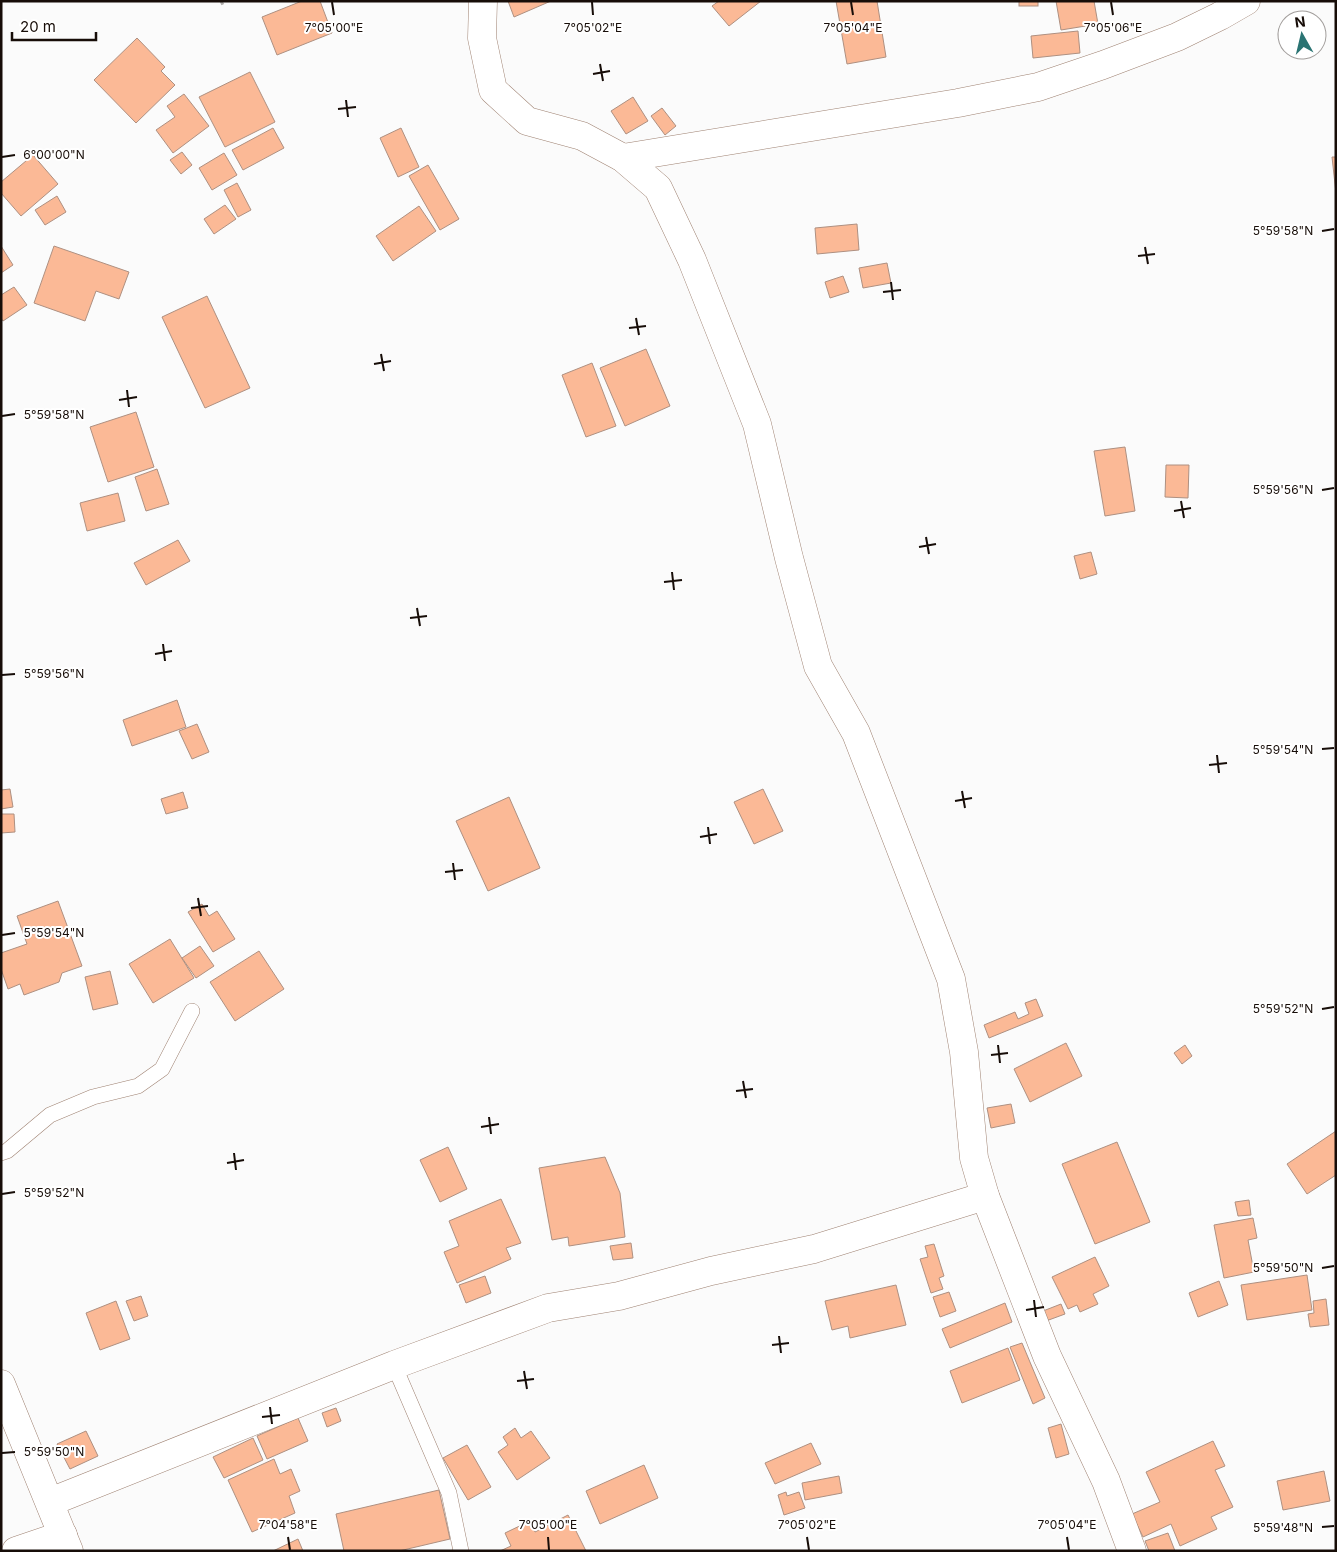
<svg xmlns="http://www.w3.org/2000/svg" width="1337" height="1552" font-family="Inter,sans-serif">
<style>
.building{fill:#fbb996;stroke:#ae9081}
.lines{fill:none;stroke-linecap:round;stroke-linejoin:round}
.service-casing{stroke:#9f8272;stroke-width:16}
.minor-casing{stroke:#9f8272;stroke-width:29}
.path{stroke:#adaaa8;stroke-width:3;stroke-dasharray:4 2.5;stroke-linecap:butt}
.service{stroke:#fff;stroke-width:15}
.minor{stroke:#fff;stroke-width:28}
.ticks{fill:none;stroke:#170d08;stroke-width:2}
.ticks-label{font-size:12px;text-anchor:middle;fill:#170d08;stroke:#fff;stroke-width:4;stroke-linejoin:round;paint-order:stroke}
</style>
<rect width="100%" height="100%" fill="#fbfbfb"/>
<!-- building -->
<g class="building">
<path d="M 302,1 L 320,1 L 332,33 L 277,55 L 262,17 Z"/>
<path d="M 508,1 L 551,1 L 514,17 Z"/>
<path d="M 719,1 L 761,1 L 729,26 L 712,6 Z"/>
<path d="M 836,1 L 877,1 L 886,57 L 847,64 Z"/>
<rect x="1019" y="1" width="19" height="5"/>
<path d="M 1056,1 L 1094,1 L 1098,24 L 1061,30 Z"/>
<path d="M 1078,31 L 1080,53 L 1033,58 L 1031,36 Z"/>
<path d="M 137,38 L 165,67 L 161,71 L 175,85 L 136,123 L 94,80 Z"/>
<path d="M 250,72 L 275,122 L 225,147 L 199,97 Z"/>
<path d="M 184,94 L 209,126 L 173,153 L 156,130 L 175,117 L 167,106 Z"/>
<path d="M 633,97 L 648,121 L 626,134 L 611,111 Z"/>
<path d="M 662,108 L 676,126 L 665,135 L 651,116 Z"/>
<path d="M 273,128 L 284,148 L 243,170 L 232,150 Z"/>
<path d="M 401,128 L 419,167 L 398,177 L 380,138 Z"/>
<path d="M 182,152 L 192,165 L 181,174 L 170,160 Z"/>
<path d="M 224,153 L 237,175 L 212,190 L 199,168 Z"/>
<path d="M 33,155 L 58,184 L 21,216 L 1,193 L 1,182 Z"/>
<path d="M 1332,157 L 1336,157 L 1336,193 Z"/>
<path d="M 428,165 L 459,219 L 440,230 L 409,176 Z"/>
<path d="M 237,183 L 251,210 L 238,217 L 224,190 Z"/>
<path d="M 57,196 L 66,212 L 45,225 L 35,210 Z"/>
<path d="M 225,205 L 236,219 L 214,234 L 204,219 Z"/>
<path d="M 419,206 L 436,231 L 393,261 L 376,236 Z"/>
<path d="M 857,224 L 859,250 L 817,254 L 815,228 Z"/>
<path d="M 1,246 L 13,265 L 1,273 Z"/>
<path d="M 54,246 L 129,272 L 119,299 L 96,291 L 85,321 L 34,303 Z"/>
<path d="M 887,263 L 891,283 L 863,288 L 859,268 Z"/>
<path d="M 843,276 L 849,292 L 830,298 L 825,282 Z"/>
<path d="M 14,287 L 27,305 L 3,321 L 1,318 L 1,295 Z"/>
<path d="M 207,296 L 250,388 L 205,408 L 162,317 Z"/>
<path d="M 646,349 L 670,406 L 625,426 L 600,368 Z"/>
<path d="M 592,363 L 616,426 L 586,437 L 562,375 Z"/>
<path d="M 136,412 L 154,467 L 108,482 L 90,427 Z"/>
<path d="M 1125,447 L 1135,511 L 1105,516 L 1094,451 Z"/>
<path d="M 1166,465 L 1189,465 L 1188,498 L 1165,497 Z"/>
<path d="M 157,469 L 169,504 L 146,511 L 135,477 Z"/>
<path d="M 118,493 L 125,521 L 87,531 L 80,503 Z"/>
<path d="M 178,540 L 190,561 L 146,585 L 134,563 Z"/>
<path d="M 1091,552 L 1097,574 L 1080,579 L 1074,556 Z"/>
<path d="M 177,700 L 186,727 L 132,746 L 123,720 Z"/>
<path d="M 197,724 L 209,752 L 192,759 L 179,731 Z"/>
<path d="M 10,789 L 13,807 L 1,809 L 1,790 Z"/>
<path d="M 763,789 L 783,831 L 754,844 L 734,802 Z"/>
<path d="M 183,792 L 188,808 L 166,814 L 161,799 Z"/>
<path d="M 509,797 L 540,868 L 488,891 L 456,821 Z"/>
<path d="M 1,814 L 14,814 L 15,832 L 1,833 Z"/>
<path d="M 58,901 L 82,966 L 62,973 L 59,982 L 24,995 L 20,984 L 8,989 L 1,969 L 1,953 L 27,944 L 17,916 Z"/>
<path d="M 202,904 L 209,916 L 217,911 L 235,939 L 213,952 L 188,912 Z"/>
<path d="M 170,939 L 194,978 L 153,1003 L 129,964 Z"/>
<path d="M 200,946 L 214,966 L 196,978 L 182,958 Z"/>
<path d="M 259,951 L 284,989 L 235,1021 L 210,982 Z"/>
<path d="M 110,971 L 118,1004 L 93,1010 L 85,977 Z"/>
<path d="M 1036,999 L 1043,1016 L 989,1038 L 984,1025 L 1015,1012 L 1018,1019 L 1029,1014 L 1025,1003 Z"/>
<path d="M 1066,1043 L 1082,1076 L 1030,1102 L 1014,1069 Z"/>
<path d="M 1185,1045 L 1192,1056 L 1182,1064 L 1174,1053 Z"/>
<path d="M 1011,1104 L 1015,1123 L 991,1128 L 987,1108 Z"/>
<path d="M 1336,1131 L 1336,1175 L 1307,1194 L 1287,1164 Z"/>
<path d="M 1117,1142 L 1150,1222 L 1095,1244 L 1062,1164 Z"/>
<path d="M 448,1147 L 467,1189 L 440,1202 L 420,1160 Z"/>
<path d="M 605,1157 L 620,1193 L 625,1237 L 569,1246 L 568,1237 L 552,1240 L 539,1168 Z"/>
<path d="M 501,1199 L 521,1243 L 506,1248 L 511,1259 L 457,1283 L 444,1252 L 459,1246 L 449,1221 Z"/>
<path d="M 1249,1200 L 1251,1215 L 1238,1216 L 1235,1202 Z"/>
<path d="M 1253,1218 L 1257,1238 L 1248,1240 L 1254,1272 L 1224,1278 L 1214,1225 Z"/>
<path d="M 631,1243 L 633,1258 L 613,1260 L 610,1246 Z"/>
<path d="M 934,1244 L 944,1276 L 939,1278 L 943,1289 L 931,1293 L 920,1259 L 928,1257 L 925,1246 Z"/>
<path d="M 1095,1257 L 1109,1286 L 1093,1294 L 1098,1304 L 1080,1312 L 1077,1305 L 1068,1309 L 1052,1277 Z"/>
<path d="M 1307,1275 L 1312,1310 L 1247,1320 L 1241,1285 Z"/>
<path d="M 485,1276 L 491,1293 L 466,1303 L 459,1285 Z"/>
<path d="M 1219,1281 L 1228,1305 L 1198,1317 L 1189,1293 Z"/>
<path d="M 896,1285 L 906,1325 L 850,1338 L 848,1326 L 832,1330 L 825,1301 Z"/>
<path d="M 949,1292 L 956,1311 L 940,1317 L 933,1297 Z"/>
<path d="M 141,1296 L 148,1316 L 134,1321 L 126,1301 Z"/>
<path d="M 1326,1299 L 1329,1325 L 1310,1327 L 1308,1314 L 1314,1313 L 1313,1301 Z"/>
<path d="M 116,1301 L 130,1339 L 100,1350 L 86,1313 Z"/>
<path d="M 1005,1303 L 1012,1322 L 950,1348 L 942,1329 Z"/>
<path d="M 1061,1304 L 1065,1314 L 1046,1321 L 1043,1311 Z"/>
<path d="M 1022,1343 L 1045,1398 L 1033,1404 L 1010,1347 Z"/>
<path d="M 1008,1348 L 1020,1380 L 962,1403 L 950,1371 Z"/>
<path d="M 336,1408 L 341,1421 L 327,1427 L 322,1413 Z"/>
<path d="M 298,1418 L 308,1441 L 267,1459 L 257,1436 Z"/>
<path d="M 1061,1424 L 1069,1454 L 1056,1458 L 1048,1428 Z"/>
<path d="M 515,1428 L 521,1438 L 531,1431 L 550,1458 L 517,1480 L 498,1452 L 508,1445 L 503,1437 Z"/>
<path d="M 86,1431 L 98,1456 L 70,1469 L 57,1444 Z"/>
<path d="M 253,1438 L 263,1460 L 224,1478 L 213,1457 Z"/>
<path d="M 1213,1441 L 1225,1466 L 1215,1470 L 1233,1507 L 1211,1517 L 1217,1529 L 1180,1546 L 1171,1524 L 1143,1537 L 1132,1514 L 1160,1502 L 1146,1472 Z"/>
<path d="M 811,1443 L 821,1464 L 775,1484 L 765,1463 Z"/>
<path d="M 467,1445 L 491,1487 L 468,1500 L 443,1458 Z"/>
<path d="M 274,1459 L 280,1474 L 291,1469 L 300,1491 L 289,1496 L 295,1513 L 252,1532 L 228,1480 Z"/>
<path d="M 644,1465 L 658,1498 L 600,1524 L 586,1491 Z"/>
<path d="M 1324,1471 L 1330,1501 L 1283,1510 L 1277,1481 Z"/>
<path d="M 839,1476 L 842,1493 L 805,1500 L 802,1483 Z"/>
<path d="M 439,1490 L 450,1539 L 399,1551 L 344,1551 L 336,1514 Z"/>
<path d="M 786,1492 L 787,1496 L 799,1492 L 805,1508 L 784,1515 L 778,1495 Z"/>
<path d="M 568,1515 L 586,1551 L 500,1551 L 511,1546 L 505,1533 L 530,1521 L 535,1532 Z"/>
<path d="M 1168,1533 L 1175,1551 L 1149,1551 L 1145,1541 Z"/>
<path d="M 298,1539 L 303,1551 L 273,1551 Z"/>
</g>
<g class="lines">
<defs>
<g id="service">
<path d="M 1,1153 L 7,1151 L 50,1115 L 93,1097 L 138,1086 L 162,1069 L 192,1011"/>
<path d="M 394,1365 L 449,1493 L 461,1551"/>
</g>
<g id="minor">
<path d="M 483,1 L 482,38 L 493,90 L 527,121 L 582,136 L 623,158 L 658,188 L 692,260 L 757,424 L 789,558 L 818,666 L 856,733 L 951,979 L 964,1052 L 974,1158 L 985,1196 L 1047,1356 L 1106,1481 L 1132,1551"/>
<path d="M 623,158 L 958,103 L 1038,87 L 1103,65 L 1177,37 L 1220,16 L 1246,1"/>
<path d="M 1,1384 L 69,1551"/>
<path d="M 50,1502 L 394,1365 L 548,1308 L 619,1296 L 711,1271 L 814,1249 L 985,1196"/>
<path d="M 16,1551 L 63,1535"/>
</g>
</defs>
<!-- service casing -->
<use href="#service" class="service-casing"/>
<!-- minor casing -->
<use href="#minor" class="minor-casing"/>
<!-- path -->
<path class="path" d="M 221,1 L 223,5"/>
<!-- service -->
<use href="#service" class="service"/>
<!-- minor -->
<use href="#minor" class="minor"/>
</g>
<!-- ticks -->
<path class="ticks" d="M 332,2 L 334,15M 592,2 L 593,15M 851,2 L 853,15M 1111,2 L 1113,15M 600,64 L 603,81M 593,74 L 610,71M 346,100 L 348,117M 338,109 L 356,107M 2,157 L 15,155M 1322,231 L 1334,229M 1145,247 L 1148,264M 1138,256 L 1155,254M 891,282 L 893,300M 883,292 L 901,290M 636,318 L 639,335M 629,328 L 646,326M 381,354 L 384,371M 374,364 L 391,361M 127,390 L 129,407M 119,400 L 137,397M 2,416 L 15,414M 1322,490 L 1334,488M 1181,501 L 1184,518M 1174,511 L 1191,508M 926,537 L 929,554M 919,547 L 936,544M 672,572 L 674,590M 664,582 L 682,580M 417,608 L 420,626M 410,618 L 427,616M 163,644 L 165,661M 155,654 L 172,651M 2,675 L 15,674M 1322,749 L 1334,748M 1217,755 L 1219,773M 1209,765 L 1227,763M 962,791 L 965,808M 955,801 L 972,798M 708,827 L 710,844M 700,837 L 717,834M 453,863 L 455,880M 445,872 L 463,870M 198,898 L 201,916M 191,908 L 208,906M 2,935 L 15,933M 1322,1009 L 1334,1007M 998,1045 L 1000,1063M 991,1055 L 1008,1053M 743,1081 L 746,1098M 736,1091 L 753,1089M 489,1117 L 491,1134M 481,1127 L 499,1124M 234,1153 L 236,1170M 227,1163 L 244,1160M 2,1194 L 15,1192M 1322,1268 L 1334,1266M 1034,1300 L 1036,1317M 1026,1310 L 1044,1307M 779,1336 L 781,1353M 772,1345 L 789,1343M 524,1371 L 527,1389M 517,1381 L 534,1379M 270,1407 L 272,1424M 262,1417 L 280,1415M 2,1453 L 15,1452M 1322,1527 L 1334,1526M 288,1537 L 290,1550M 548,1537 L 549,1550M 807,1537 L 809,1550M 1067,1537 L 1069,1550"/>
<g class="ticks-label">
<text x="334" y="32">7°05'00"E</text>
<text x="593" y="32">7°05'02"E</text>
<text x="853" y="32">7°05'04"E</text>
<text x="1113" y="32">7°05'06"E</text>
<text x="54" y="159">6°00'00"N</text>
<text x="1283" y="235">5°59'58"N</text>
<text x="54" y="419">5°59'58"N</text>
<text x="1283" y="494">5°59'56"N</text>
<text x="54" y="678">5°59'56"N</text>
<text x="1283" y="754">5°59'54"N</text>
<text x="54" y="937">5°59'54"N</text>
<text x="1283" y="1013">5°59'52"N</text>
<text x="54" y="1197">5°59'52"N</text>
<text x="1283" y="1272">5°59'50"N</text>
<text x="54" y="1456">5°59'50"N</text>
<text x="288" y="1529">7°04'58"E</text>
<text x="548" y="1529">7°05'00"E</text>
<text x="807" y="1529">7°05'02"E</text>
<text x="1067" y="1529">7°05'04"E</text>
<text x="1283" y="1532">5°59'48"N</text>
</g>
<!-- border -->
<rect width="1337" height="1552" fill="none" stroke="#170d08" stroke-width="5"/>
<!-- north arrow -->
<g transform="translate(1302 35) rotate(352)"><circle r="24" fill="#ffffff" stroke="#a29e9c"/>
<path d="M0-4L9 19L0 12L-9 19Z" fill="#2a7473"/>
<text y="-8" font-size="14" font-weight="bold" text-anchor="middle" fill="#170d08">N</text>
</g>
<!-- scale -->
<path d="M12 32v8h84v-8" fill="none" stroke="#170d08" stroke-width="2.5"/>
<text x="20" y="32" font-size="15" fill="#170d08" stroke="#ffffff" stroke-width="4" paint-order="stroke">20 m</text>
</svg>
